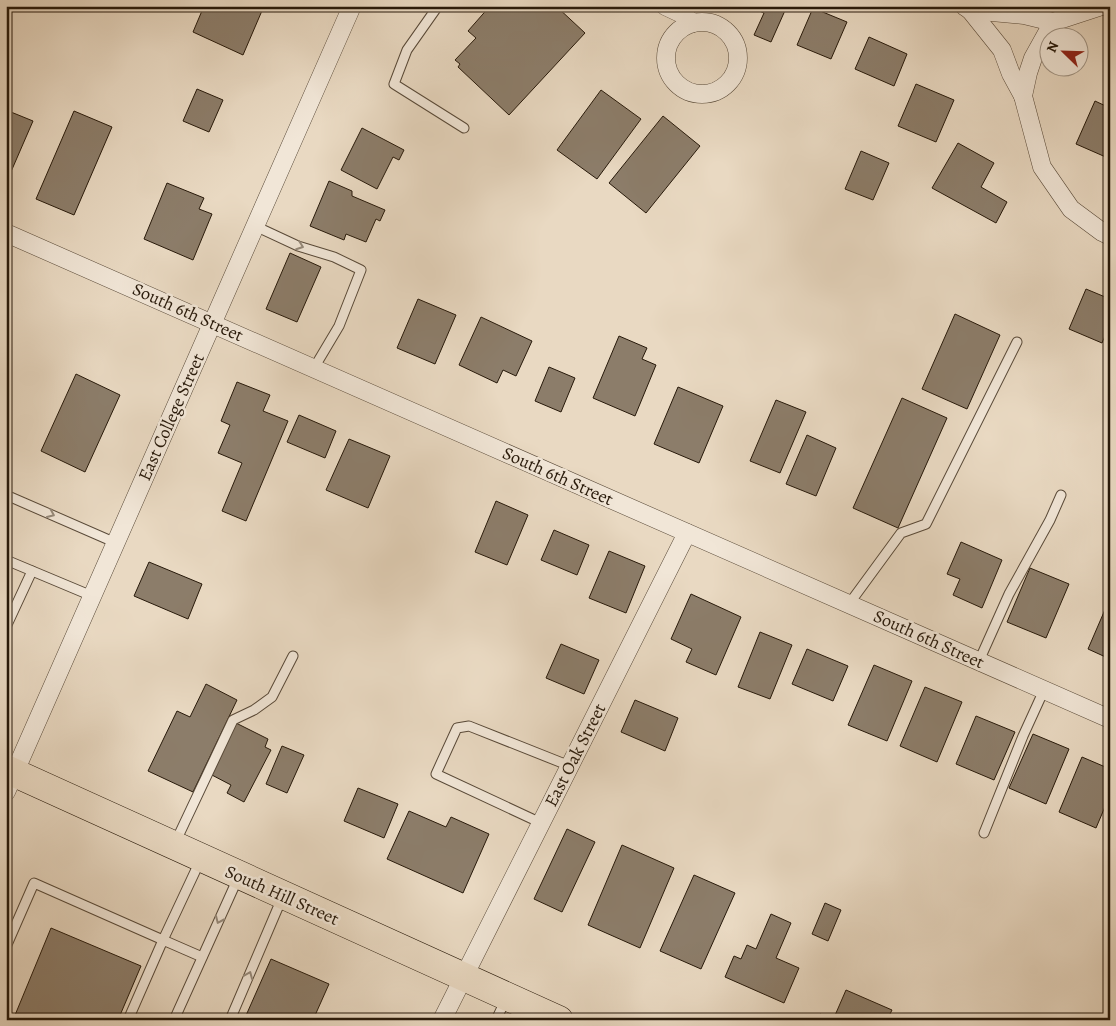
<svg xmlns="http://www.w3.org/2000/svg" width="1116" height="1026" font-family="Alegreya,serif">
<style>
.building{fill:#8c7d6a;stroke:#27190a}
.lines{fill:none;stroke-linecap:round;stroke-linejoin:round}
.service-casing{stroke:#584938;stroke-width:11}
.minor-casing{stroke:#584938;stroke-width:19}
.primary-casing{stroke:#27190a;stroke-width:29}
.service{stroke:#f1e6d7;stroke-width:9}
.minor{stroke:#f1e6d7;stroke-width:18}
.primary{stroke:#e9d9c2;stroke-width:28}
.oneway{stroke:#968a7b}
.labels{text-anchor:middle;dominant-baseline:central;stroke-width:5;stroke-linejoin:round;paint-order:stroke}
.street-label{font-size:18px;fill:#27190a;stroke:#f1e6d7}
</style>
<rect width="100%" height="100%" fill="#e9d9c2"/>
<filter id="stains"><feTurbulence type="fractalNoise" baseFrequency=".004" numOctaves="4"/><feColorMatrix values="0 0 0 0 .2 0 0 0 0 .09 0 0 0 0 .02 0 0 0 .5 -.17"/></filter>
<radialGradient id="worn" r=".72"><stop offset=".6" stop-color="#630" stop-opacity="0"/><stop offset="1" stop-color="#630" stop-opacity=".3"/></radialGradient>
<!-- building -->
<g class="building">
<path d="M 204,6 L 264,6 L 243,55 L 193,32 Z"/>
<path d="M 490,6 L 556,6 L 585,33 L 509,115 L 458,67 L 460,64 L 455,60 L 476,38 L 468,31 Z"/>
<path d="M 753,6 L 787,6 L 771,42 L 754,35 L 764,13 L 752,8 Z"/>
<path d="M 813,8 L 847,22 L 831,59 L 797,45 Z"/>
<path d="M 869,37 L 907,54 L 894,86 L 855,69 Z"/>
<path d="M 916,84 L 954,100 L 936,142 L 898,126 Z"/>
<path d="M 197,89 L 223,100 L 209,132 L 183,121 Z"/>
<path d="M 601,90 L 641,119 L 597,179 L 557,150 Z"/>
<path d="M 1095,101 L 1110,108 L 1108,158 L 1076,144 Z"/>
<path d="M 6,110 L 33,121 L 10,174 L 6,172 Z"/>
<path d="M 74,111 L 112,127 L 74,215 L 36,199 Z"/>
<path d="M 663,116 L 700,146 L 646,213 L 609,183 Z"/>
<path d="M 362,128 L 404,150 L 399,160 L 393,157 L 377,189 L 341,170 Z"/>
<path d="M 958,143 L 994,163 L 981,187 L 1007,202 L 996,223 L 932,188 Z"/>
<path d="M 861,151 L 889,163 L 873,200 L 845,189 Z"/>
<path d="M 329,181 L 352,191 L 352,196 L 385,210 L 380,221 L 376,219 L 366,242 L 346,234 L 344,240 L 310,226 Z"/>
<path d="M 167,183 L 204,198 L 199,209 L 212,214 L 193,260 L 144,239 Z"/>
<path d="M 290,253 L 321,267 L 297,322 L 266,309 Z"/>
<path d="M 1086,289 L 1110,299 L 1110,324 L 1102,343 L 1069,329 Z"/>
<path d="M 418,299 L 456,315 L 435,364 L 397,348 Z"/>
<path d="M 955,314 L 1000,335 L 967,409 L 922,389 Z"/>
<path d="M 481,317 L 532,341 L 516,376 L 503,370 L 497,383 L 459,365 Z"/>
<path d="M 619,336 L 647,348 L 642,359 L 656,365 L 635,416 L 593,398 Z"/>
<path d="M 549,367 L 575,378 L 561,412 L 535,401 Z"/>
<path d="M 76,374 L 120,395 L 85,472 L 41,451 Z"/>
<path d="M 237,382 L 270,395 L 263,411 L 288,421 L 246,521 L 222,511 L 242,463 L 218,453 L 230,425 L 221,421 Z"/>
<path d="M 678,387 L 723,406 L 699,463 L 654,444 Z"/>
<path d="M 902,398 L 947,418 L 898,528 L 853,508 Z"/>
<path d="M 776,400 L 806,412 L 780,473 L 750,461 Z"/>
<path d="M 299,415 L 336,431 L 325,458 L 287,442 Z"/>
<path d="M 807,435 L 836,448 L 816,496 L 786,484 Z"/>
<path d="M 349,439 L 390,456 L 368,508 L 326,490 Z"/>
<path d="M 496,501 L 528,515 L 507,565 L 475,552 Z"/>
<path d="M 554,530 L 589,545 L 577,575 L 541,560 Z"/>
<path d="M 961,542 L 1002,560 L 982,608 L 953,595 L 960,579 L 947,574 Z"/>
<path d="M 609,551 L 645,566 L 626,613 L 589,598 Z"/>
<path d="M 149,562 L 202,584 L 188,619 L 134,596 Z"/>
<path d="M 1030,568 L 1069,584 L 1046,638 L 1007,622 Z"/>
<path d="M 691,594 L 741,617 L 716,675 L 686,662 L 692,649 L 671,639 Z"/>
<path d="M 1110,598 L 1110,659 L 1088,649 Z"/>
<path d="M 760,632 L 792,645 L 770,699 L 738,687 Z"/>
<path d="M 561,644 L 599,660 L 584,694 L 546,678 Z"/>
<path d="M 807,649 L 848,666 L 833,701 L 792,684 Z"/>
<path d="M 874,665 L 912,681 L 887,741 L 848,725 Z"/>
<path d="M 206,684 L 237,700 L 193,792 L 148,771 L 177,711 L 190,717 Z"/>
<path d="M 925,687 L 962,702 L 937,762 L 900,746 Z"/>
<path d="M 635,700 L 678,718 L 665,751 L 621,732 Z"/>
<path d="M 976,716 L 1015,732 L 994,780 L 956,764 Z"/>
<path d="M 236,723 L 268,739 L 265,747 L 271,750 L 244,802 L 227,793 L 231,785 L 210,774 Z"/>
<path d="M 1033,734 L 1069,749 L 1046,804 L 1009,788 Z"/>
<path d="M 282,746 L 304,755 L 287,793 L 266,784 Z"/>
<path d="M 1082,757 L 1110,769 L 1110,795 L 1096,828 L 1059,812 Z"/>
<path d="M 358,788 L 398,804 L 384,838 L 344,821 Z"/>
<path d="M 409,811 L 446,827 L 451,817 L 489,834 L 463,893 L 387,859 Z"/>
<path d="M 567,829 L 595,842 L 562,912 L 534,899 Z"/>
<path d="M 622,845 L 674,868 L 640,948 L 588,925 Z"/>
<path d="M 694,875 L 735,893 L 701,969 L 660,951 Z"/>
<path d="M 825,903 L 841,910 L 828,941 L 812,934 Z"/>
<path d="M 771,914 L 791,923 L 776,958 L 799,968 L 784,1003 L 725,977 L 734,956 L 741,959 L 747,945 L 756,949 Z"/>
<path d="M 51,928 L 141,966 L 118,1020 L 13,1020 Z"/>
<path d="M 271,959 L 329,984 L 313,1020 L 244,1020 Z"/>
<path d="M 846,990 L 892,1010 L 887,1020 L 833,1020 Z"/>
<path d="M 820,1014 L 833,1020 L 817,1020 Z"/>
</g>
<g class="lines">
<defs>
<g id="service">
<path d="M 438,6 L 407,50 L 394,84 L 464,128"/>
<path d="M 255,226 L 298,246 L 334,257 L 361,270 L 339,326 L 314,368"/>
<path d="M 6,495 L 116,543"/>
<path d="M 6,560 L 92,596"/>
<path d="M 849,604 L 901,533 L 926,524 L 1017,342"/>
<path d="M 6,627 L 32,571"/>
<path d="M 979,661 L 1009,594 L 1050,520 L 1061,495"/>
<path d="M 541,823 L 436,774 L 457,728 L 469,726 L 570,766"/>
<path d="M 984,833 L 1023,736 L 1044,690"/>
<path d="M 175,843 L 233,720 L 254,710 L 272,697 L 293,656"/>
<path d="M 6,947 L 34,883 L 163,940 L 200,861"/>
<path d="M 128,1020 L 163,940 L 202,957"/>
<path d="M 174,1020 L 238,878"/>
<path d="M 230,1020 L 282,898"/>
<path d="M 496,1020 L 506,999"/>
</g>
<g id="minor">
<path d="M 665,6 L 682,14 L 693,23"/>
<path d="M 964,6 L 970,10 L 1024,15 L 1053,22 L 1102,6"/>
<path d="M 970,10 L 1002,50 L 1011,74 L 1023,96"/>
<path d="M 1053,22 L 1033,58 L 1028,73 L 1023,96 L 1042,167 L 1071,209 L 1102,232 L 1110,236"/>
<circle cx="702" cy="58" r="36"/>
<path d="M 6,233 L 1110,719"/>
<path d="M 6,792 L 352,6"/>
<path d="M 442,1020 L 687,533"/>
</g>
<path id="primary" d="M 6,769 L 559,1020"/>
</defs>
<!-- service casing -->
<use href="#service" class="service-casing"/>
<!-- minor casing -->
<use href="#minor" class="minor-casing"/>
<!-- primary casing -->
<use href="#primary" class="primary-casing"/>
<!-- service -->
<use href="#service" class="service"/>
<!-- minor -->
<use href="#minor" class="minor"/>
<!-- primary -->
<use href="#primary" class="primary"/>
</g>
<!-- one-way arrows -->
<defs><path id="oneway-chevron" d="M-2-3.5L2.5 0L-2 3.5" fill="none" stroke-width="1.6" stroke-linecap="round" stroke-linejoin="round" transform="scale(1.25)"/></defs>
<g class="oneway">
<use href="#oneway-chevron" transform="translate(300 246) rotate(20)"/>
<use href="#oneway-chevron" transform="translate(51 514) rotate(24)"/>
<use href="#oneway-chevron" transform="translate(219 920) rotate(114)"/>
<use href="#oneway-chevron" transform="translate(249 975) rotate(-67)"/>
</g>
<g class="labels">
<!-- street labels -->
<g class="street-label">
<text transform="translate(188 312) rotate(24)">South 6th Street</text>
<text transform="translate(171 417) rotate(-66)">East College Street</text>
<text transform="translate(558 476) rotate(24)">South 6th Street</text>
<text transform="translate(929 639) rotate(24)">South 6th Street</text>
<text transform="translate(575 755) rotate(-63)">East Oak Street</text>
<text transform="translate(282 895) rotate(24)">South Hill Street</text>
</g>
</g>
<!-- margin -->
<rect width="1116" height="1026" fill="none" stroke="#e9d9c2" stroke-width="25"/>
<rect x="8" y="8" width="1101" height="1011" fill="none" stroke="#27190a" stroke-width="2.5"/>
<rect x="12" y="12" width="1091" height="1001" fill="none" stroke="#27190a"/>
<!-- north arrow -->
<g transform="translate(1064 52) rotate(293)"><circle r="24" fill="#f1e6d7" stroke="#a09485"/>
<path d="M0-4L9 19L0 12L-9 19Z" fill="#8f2418"/>
<text y="-8" font-size="14" font-weight="bold" text-anchor="middle" fill="#27190a">N</text>
</g>
<rect width="100%" height="100%" filter="url(#stains)"/>
<rect width="100%" height="100%" fill="url(#worn)"/>
</svg>
